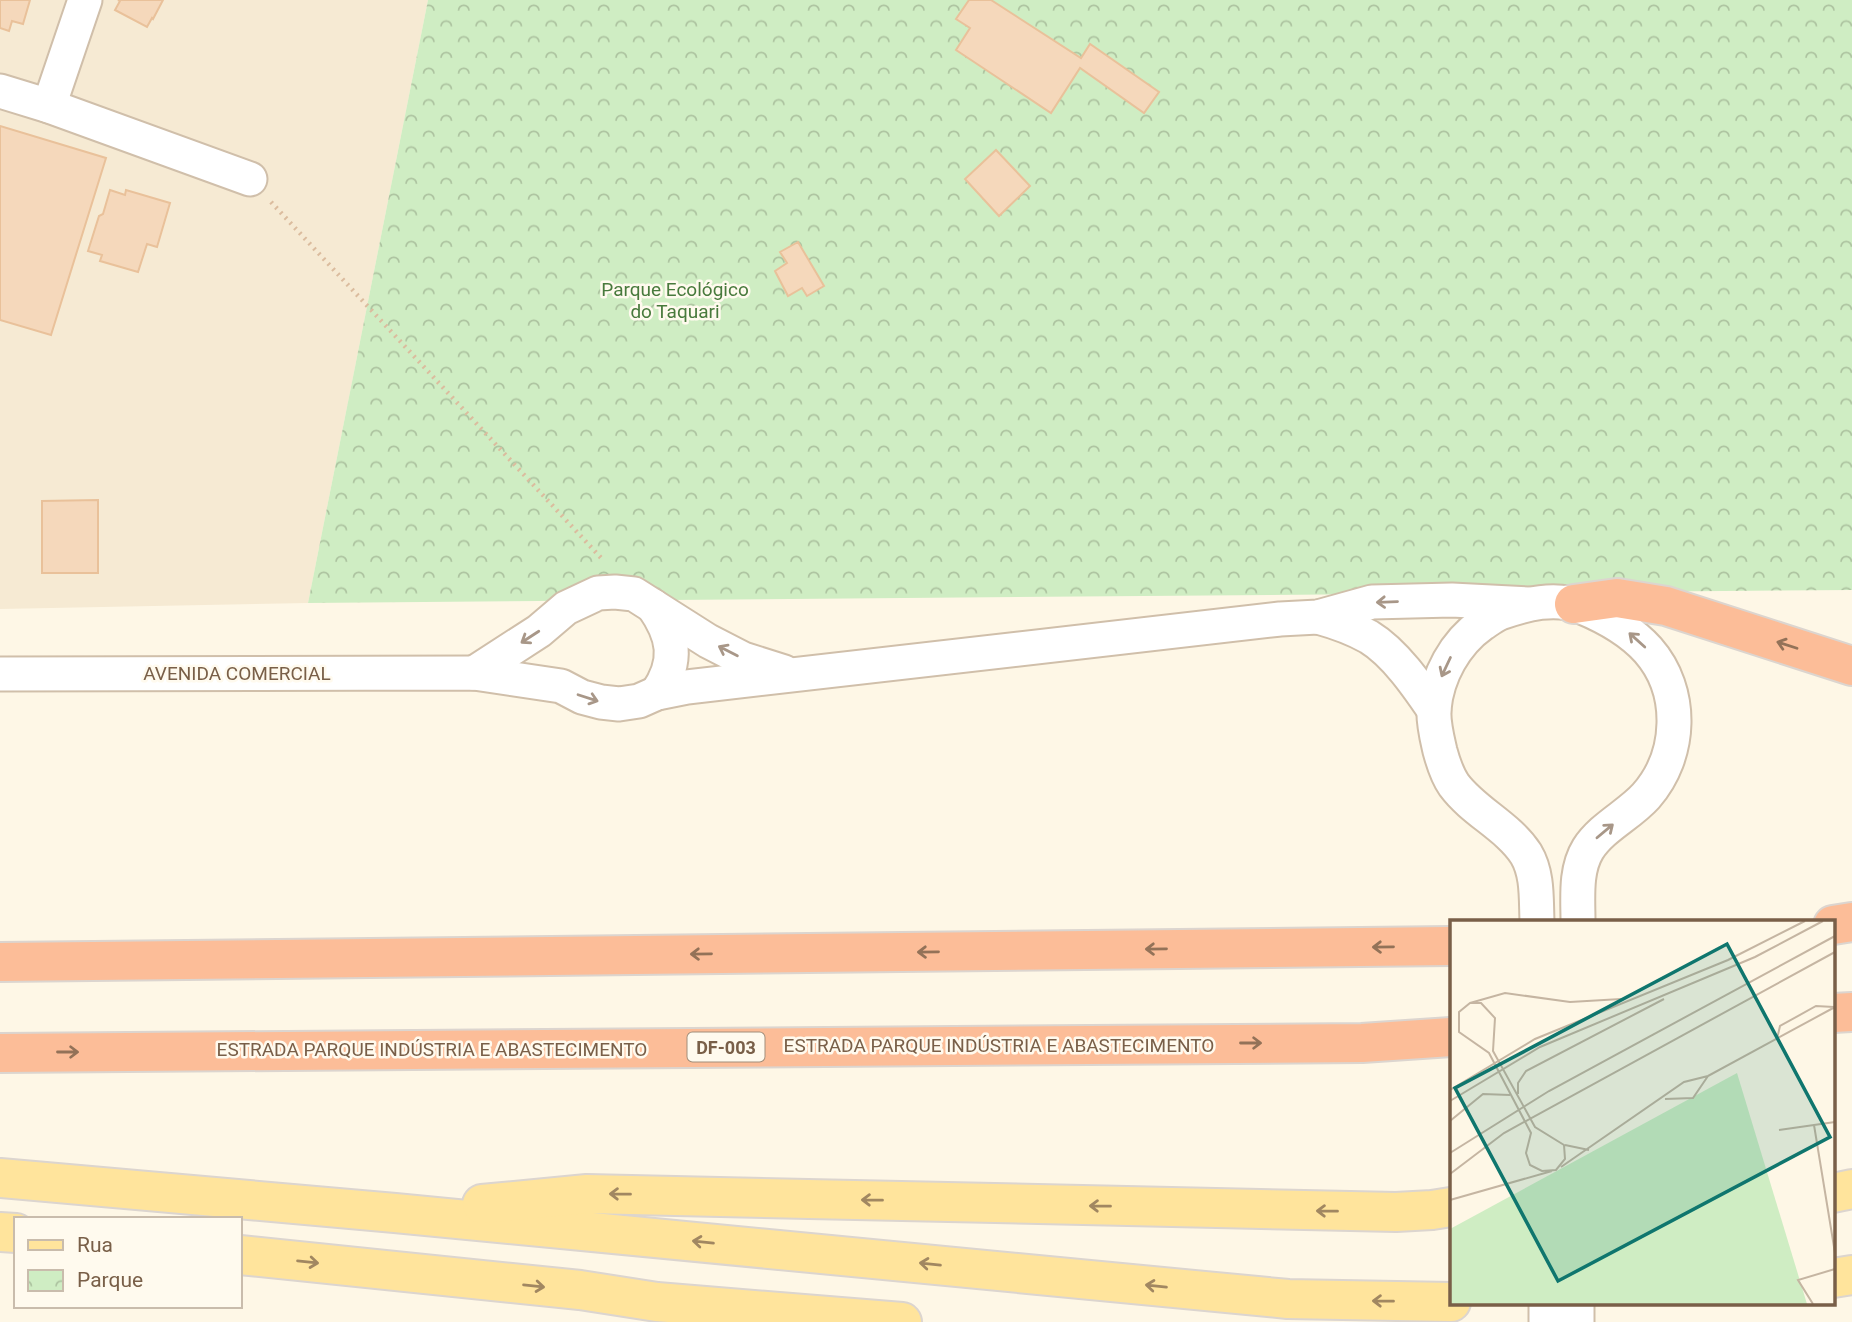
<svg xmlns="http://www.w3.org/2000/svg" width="1852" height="1322" font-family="Roboto,sans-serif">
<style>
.residential{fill:#f6ead3}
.park{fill:url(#park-crowns)}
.building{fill:#f5d8bb;stroke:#e9c19a;stroke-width:2}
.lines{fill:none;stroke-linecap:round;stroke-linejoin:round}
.minor-casing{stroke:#d0bfaa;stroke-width:37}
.major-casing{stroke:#dcd5cf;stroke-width:42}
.highway-casing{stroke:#dcd5cf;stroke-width:42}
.path{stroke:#dbbc9e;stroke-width:4.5;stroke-dasharray:2 5;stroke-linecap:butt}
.minor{stroke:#fff;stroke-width:33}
.major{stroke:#ffe49c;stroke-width:38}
.highway{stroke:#fcbd98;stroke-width:38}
.oneway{stroke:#a89788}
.oneway2{stroke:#937258}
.oneway3{stroke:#a18761}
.labels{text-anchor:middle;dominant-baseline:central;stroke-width:5;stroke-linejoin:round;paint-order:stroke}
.shield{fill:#fffaee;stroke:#a18e7a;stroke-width:2}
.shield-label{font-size:18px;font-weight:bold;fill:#795f48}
.park-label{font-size:19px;fill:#487a3c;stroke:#fffaee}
.street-label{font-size:19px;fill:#795f48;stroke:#fffaee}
.inset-road{fill:none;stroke:#c5b5a2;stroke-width:2}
.view{fill:#0f766e;fill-opacity:0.15;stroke:#0f766e;stroke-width:3.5}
.inset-edge{fill:none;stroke:#795f48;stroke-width:3.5}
</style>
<defs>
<pattern id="park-crowns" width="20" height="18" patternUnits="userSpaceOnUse" patternTransform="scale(1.75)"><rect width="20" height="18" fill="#cfedc3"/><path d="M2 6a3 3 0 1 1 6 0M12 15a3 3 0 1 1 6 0" fill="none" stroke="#adc3a0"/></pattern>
</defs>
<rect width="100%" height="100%" fill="#fef7e6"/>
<!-- residential -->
<path class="residential" d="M 0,0 L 428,0 L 308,603 L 0,609 Z"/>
<!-- park -->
<path class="park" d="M 428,0 L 1852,0 L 1852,590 L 308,603 Z"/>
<!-- building -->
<g class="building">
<path d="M 0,0 L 30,0 L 23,24 L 12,21 L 9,31 L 0,28 Z"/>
<path d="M 118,0 L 163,0 L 153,19 L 152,18 L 147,27 L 115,10 L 120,1 Z"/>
<path d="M 969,0 L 991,0 L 1081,58 L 1090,44 L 1159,92 L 1144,113 L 1080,68 L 1051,113 L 956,50 L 970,28 L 956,19 Z"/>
<path d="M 0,126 L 106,158 L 51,335 L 0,320 Z"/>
<path d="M 996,150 L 1030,186 L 999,216 L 965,179 Z"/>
<path d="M 110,190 L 125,195 L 126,190 L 170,203 L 157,247 L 147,244 L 138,272 L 100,261 L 102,255 L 88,251 L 99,216 L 103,214 Z"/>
<path d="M 798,242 L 824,286 L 807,296 L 802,288 L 788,296 L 775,271 L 787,263 L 780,252 Z"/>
<path d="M 637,286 L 640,294 L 634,296 L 630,288 Z"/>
<path d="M 98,500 L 98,573 L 42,573 L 42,501 Z"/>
</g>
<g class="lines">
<defs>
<g id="minor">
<path d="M 0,91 L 49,106 L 250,179"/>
<path d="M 49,106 L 85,0"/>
<path d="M 653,606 C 674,636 679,661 657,693"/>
<path d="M 1318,617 C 1336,622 1353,628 1369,637 C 1395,653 1417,685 1434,710"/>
<path d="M 474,673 L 539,631 L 566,608 L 598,593 L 615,592 L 634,594 L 708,641 L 743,659 L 784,672"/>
<path d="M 0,674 L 474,673 L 561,686 L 582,697 L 601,702 L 619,704 L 639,701 L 657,693 L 687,687 L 1280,619 L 1318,617 L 1372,602 L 1452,600 L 1528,604"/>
<path d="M 1537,921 C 1536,899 1538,874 1526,854 C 1508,826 1474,812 1454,785 C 1447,775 1443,762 1440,751 C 1437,738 1433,723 1434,709 C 1437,676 1455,643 1482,624 C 1488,620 1493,616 1500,613 C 1526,604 1555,596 1582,607 C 1606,617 1630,630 1648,650 C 1684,691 1682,755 1646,796 C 1629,815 1602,827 1588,849 C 1575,870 1578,898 1578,921"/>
<path d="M 1546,1322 L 1546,1303"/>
<path d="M 1577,1322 L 1577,1303"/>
</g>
<g id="major">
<path d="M 0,1178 L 395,1213 L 1288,1299 L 1451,1302"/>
<path d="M 1833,1193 L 1852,1189"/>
<path d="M 482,1204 L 587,1194 L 1396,1212 L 1432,1210 L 1451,1207"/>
<path d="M 0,1232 L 16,1233"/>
<path d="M 240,1255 L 580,1290 L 657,1302 L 902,1322"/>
<path d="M 1833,1278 L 1852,1275"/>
</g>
<g id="highway">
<path d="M 1574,604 L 1617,598 L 1666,606 L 1852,666"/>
<path d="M 1833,925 L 1852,922"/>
<path d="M 0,962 L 1451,946"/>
<path d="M 1833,1013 L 1852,1012"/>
<path d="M 0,1053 L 1362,1043 L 1451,1037"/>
</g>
</defs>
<!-- minor casing -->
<use href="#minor" class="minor-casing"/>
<!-- major casing -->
<use href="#major" class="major-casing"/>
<!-- highway casing -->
<use href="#highway" class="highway-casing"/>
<!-- path -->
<path class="path" d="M 271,202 L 603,560"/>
<!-- minor -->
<use href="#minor" class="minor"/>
<!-- major -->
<use href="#major" class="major"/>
<!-- highway -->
<use href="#highway" class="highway"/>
</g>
<!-- one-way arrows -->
<defs><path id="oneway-shaft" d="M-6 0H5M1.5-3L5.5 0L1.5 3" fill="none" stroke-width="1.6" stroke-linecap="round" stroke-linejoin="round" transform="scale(1.75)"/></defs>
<g class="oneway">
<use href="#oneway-shaft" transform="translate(1387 602) rotate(178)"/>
<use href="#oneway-shaft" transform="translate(530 637) rotate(147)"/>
<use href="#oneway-shaft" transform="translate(1637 640) rotate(-138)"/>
<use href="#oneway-shaft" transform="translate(728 651) rotate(-153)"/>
<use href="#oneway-shaft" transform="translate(1446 667) rotate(115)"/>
<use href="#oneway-shaft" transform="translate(588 698) rotate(18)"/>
<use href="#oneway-shaft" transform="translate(1605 831) rotate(-40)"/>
</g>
<g class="oneway2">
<use href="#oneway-shaft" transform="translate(1787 645) rotate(-162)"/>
<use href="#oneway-shaft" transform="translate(1383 947) rotate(179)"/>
<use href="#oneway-shaft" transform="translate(1156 949) rotate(179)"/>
<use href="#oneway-shaft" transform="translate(928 952) rotate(179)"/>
<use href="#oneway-shaft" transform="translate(701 954) rotate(179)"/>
<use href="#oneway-shaft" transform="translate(1251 1043)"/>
<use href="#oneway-shaft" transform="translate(68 1052)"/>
</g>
<g class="oneway3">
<use href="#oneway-shaft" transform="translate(620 1194) rotate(-179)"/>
<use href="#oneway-shaft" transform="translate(872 1200) rotate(-179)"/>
<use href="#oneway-shaft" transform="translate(1100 1206) rotate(-179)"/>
<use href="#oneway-shaft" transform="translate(1327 1211) rotate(-179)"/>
<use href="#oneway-shaft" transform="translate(703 1242) rotate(-174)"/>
<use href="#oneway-shaft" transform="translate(308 1262) rotate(6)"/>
<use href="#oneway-shaft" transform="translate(930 1264) rotate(-174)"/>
<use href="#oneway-shaft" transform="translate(534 1286) rotate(6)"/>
<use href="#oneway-shaft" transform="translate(1156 1286) rotate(-174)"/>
<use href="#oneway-shaft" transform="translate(1383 1301) rotate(-179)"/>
</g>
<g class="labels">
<!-- shield labels -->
<rect class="shield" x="687.5" y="1032.5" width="77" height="29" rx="5"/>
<g class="shield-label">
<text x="726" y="1047">DF-003</text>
</g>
<!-- park labels -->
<g class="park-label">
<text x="675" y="289">Parque Ecológico<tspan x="675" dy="22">do Taquari</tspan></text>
</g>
<!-- street labels -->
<g class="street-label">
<text x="237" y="673">AVENIDA COMERCIAL</text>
<text x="999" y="1045">ESTRADA PARQUE INDÚSTRIA E ABASTECIMENTO</text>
<text x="432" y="1049">ESTRADA PARQUE INDÚSTRIA E ABASTECIMENTO</text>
</g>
</g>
<!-- overview -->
<g transform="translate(1450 920)">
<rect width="385" height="385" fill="#fef7e6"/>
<path d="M 287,153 L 357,384 L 0,384 L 0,309 Z" fill="#cfedc3"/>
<path class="inset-road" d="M 20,83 L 55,73 L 120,82 L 171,79M 31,83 L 45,98 L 43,131 L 85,207 L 114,225 L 115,239 L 106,250 L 92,251 L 80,245 L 76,233 L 81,213 L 39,133 L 9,112 L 9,92 L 20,83 ZM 327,119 L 330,106 L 366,86 L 384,87M 0,170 L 85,119 L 278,40 L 355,1M 68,174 L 68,163 L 76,151 L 214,79M 215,179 L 243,178 L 258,156M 0,181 L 90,127 L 305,37 L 373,1M 0,201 L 33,174 L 60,175M 364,205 L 385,333M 329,210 L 385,202M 115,225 L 139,230M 0,233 L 99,171 L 385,16M 111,247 L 234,162 L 258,156 L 385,87M 0,254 L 54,213 L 385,32M 0,280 L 102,251M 363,384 L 348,360 L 385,349"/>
<path class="view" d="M 277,24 L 380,217 L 108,361 L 5,168 Z"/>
<rect width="385" height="385" class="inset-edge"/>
</g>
<!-- legend -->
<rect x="14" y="1217" width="228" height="91" fill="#fffaee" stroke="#c9bcac" stroke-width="2"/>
<rect x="28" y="1240" width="35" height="10" fill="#ffe49c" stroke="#c9bcac" stroke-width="2"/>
<text x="77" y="1252" font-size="21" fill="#795f48">Rua</text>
<rect x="28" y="1270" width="35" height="21" fill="url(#park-crowns)" stroke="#c9bcac" stroke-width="2"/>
<text x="77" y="1287" font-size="21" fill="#795f48">Parque</text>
</svg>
